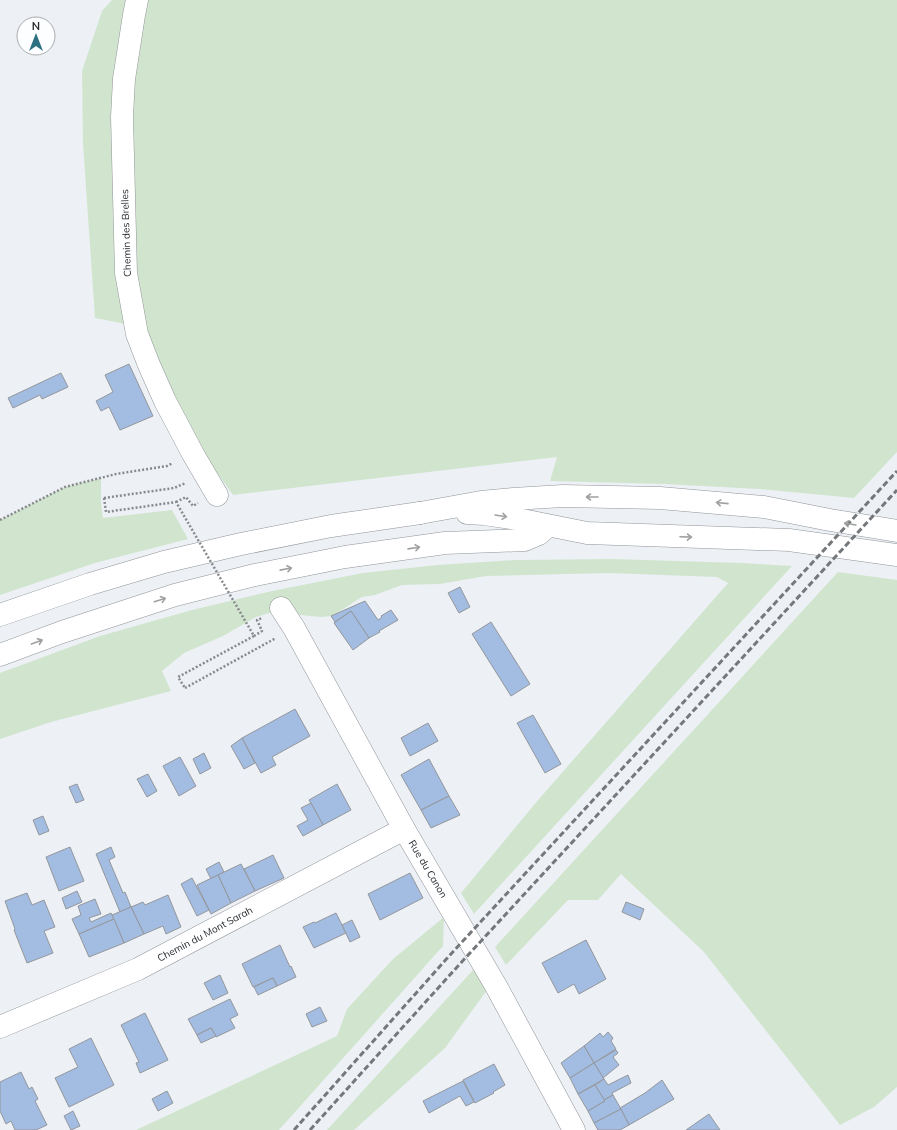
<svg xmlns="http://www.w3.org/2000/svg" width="897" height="1130" font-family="Mulish,sans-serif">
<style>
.green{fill:#d1e5ce}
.building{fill:#a3bce1;stroke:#94979c}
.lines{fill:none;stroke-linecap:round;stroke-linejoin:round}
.street-casing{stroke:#919499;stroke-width:23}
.primary-casing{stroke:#919499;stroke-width:23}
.highway-casing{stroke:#919499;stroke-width:23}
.path{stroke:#87898d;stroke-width:2.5;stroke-dasharray:2 2;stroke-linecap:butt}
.street{stroke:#fff;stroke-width:22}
.primary{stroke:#fff;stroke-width:22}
.highway{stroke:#fff;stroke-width:22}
.rail{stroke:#75787b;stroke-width:3;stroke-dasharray:6 3;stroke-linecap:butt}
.path-bridge{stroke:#87898d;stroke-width:2.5;stroke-dasharray:2 2;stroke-linecap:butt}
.oneway{stroke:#9fa0a0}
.labels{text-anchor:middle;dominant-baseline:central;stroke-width:3;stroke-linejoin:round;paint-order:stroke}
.street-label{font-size:10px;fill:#2a2b2d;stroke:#fdfeff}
</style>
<rect width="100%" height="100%" fill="#edf1f6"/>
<!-- green -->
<g class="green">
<path d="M 112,0 L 897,0 L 897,452 L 854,498 L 759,489 L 664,484 L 550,481 L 557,457 L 233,495 L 165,401 L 136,326 L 95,318 L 83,144 L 82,71 L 102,11 Z"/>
<path d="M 101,478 L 101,502 L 103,518 L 172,510 L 188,539 L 95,563 L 0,595 L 0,520 L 65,487 Z"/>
<path d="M 613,559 L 742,563 L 792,566 L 474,914 L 461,893 L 539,799 L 728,583 L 717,577 L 608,573 L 486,576 L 440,584 L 402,585 L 375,595 L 362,597 L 332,616 L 320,617 L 273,612 L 256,617 L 223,636 L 184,653 L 162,671 L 171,691 L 51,722 L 0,739 L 0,673 L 100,636 L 192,610 L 272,591 L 363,573 L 437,565 L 515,560 Z"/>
<path d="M 838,572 L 897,580 L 897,1087 L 874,1107 L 840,1125 L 704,952 L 621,874 L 598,900 L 568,900 L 506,965 L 495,947 Z"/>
<path d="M 444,917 L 443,946 L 279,1130 L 136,1130 L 337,1036 L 347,1009 L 393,959 Z"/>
<path d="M 474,969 L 487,990 L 445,1048 L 354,1130 L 327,1130 Z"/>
</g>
<!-- building -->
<g class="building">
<path d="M 129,364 L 153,416 L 120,430 L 109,407 L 101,411 L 96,401 L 113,392 L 105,375 Z"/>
<path d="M 61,373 L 68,387 L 42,399 L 40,395 L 13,408 L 8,398 Z"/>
<path d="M 460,587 L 470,607 L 459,613 L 448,593 Z"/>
<path d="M 365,601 L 378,620 L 382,617 L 381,616 L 391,610 L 398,620 L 379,631 L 380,632 L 369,638 L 351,611 L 335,622 L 331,616 Z"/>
<path d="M 351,611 L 369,638 L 353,650 L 334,623 Z"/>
<path d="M 491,622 L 530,684 L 511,696 L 472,634 Z"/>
<path d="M 295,709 L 310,736 L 272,757 L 276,765 L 261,773 L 242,738 Z"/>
<path d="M 533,715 L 561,764 L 545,773 L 517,723 Z"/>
<path d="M 428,723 L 438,741 L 410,756 L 401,738 Z"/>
<path d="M 242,738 L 255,763 L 244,769 L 231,746 Z"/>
<path d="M 204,753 L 211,768 L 200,774 L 193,759 Z"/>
<path d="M 180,757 L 196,786 L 179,796 L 163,766 Z"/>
<path d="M 429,759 L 449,796 L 421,810 L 401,775 Z"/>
<path d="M 148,774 L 157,791 L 147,797 L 137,779 Z"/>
<path d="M 77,784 L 84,800 L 76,803 L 69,787 Z"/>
<path d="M 337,784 L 351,810 L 323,825 L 309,800 Z"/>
<path d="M 449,796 L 460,815 L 431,828 L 421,810 Z"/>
<path d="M 311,803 L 323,825 L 303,836 L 297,826 L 308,820 L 301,808 Z"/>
<path d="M 43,816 L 49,831 L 39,835 L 33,820 Z"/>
<path d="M 70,847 L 84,881 L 59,891 L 46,857 Z"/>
<path d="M 111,847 L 115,857 L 109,860 L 123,893 L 125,892 L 131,907 L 120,912 L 96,854 Z"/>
<path d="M 273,855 L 284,878 L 255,891 L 244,869 Z"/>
<path d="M 219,862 L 224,872 L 211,879 L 206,869 Z"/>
<path d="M 241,864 L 255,891 L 231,903 L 218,875 Z"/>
<path d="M 410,873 L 423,898 L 380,920 L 368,894 Z"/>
<path d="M 218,875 L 231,903 L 211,914 L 197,885 Z"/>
<path d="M 192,878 L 209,910 L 197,916 L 181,884 Z"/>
<path d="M 77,891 L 82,902 L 66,909 L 62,898 Z"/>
<path d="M 27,893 L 32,905 L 44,900 L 55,927 L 44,931 L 53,953 L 27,963 L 14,930 L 15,929 L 5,901 Z"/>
<path d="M 168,895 L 181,927 L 166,934 L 163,926 L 144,934 L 131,907 L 143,902 L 145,905 Z"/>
<path d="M 95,899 L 101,914 L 89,918 L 91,922 L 111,913 L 114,919 L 79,934 L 72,919 L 81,915 L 78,906 Z"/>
<path d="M 626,902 L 644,909 L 640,920 L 622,912 Z"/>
<path d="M 131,907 L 144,934 L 124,943 L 112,915 Z"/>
<path d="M 336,913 L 346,933 L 314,948 L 303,927 L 314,922 L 315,923 Z"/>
<path d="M 114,919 L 124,943 L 89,957 L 79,934 Z"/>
<path d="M 352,920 L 360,937 L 350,942 L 342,925 Z"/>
<path d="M 586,940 L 606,979 L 579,994 L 574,984 L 558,993 L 542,963 Z"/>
<path d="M 280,945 L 290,967 L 291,966 L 296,977 L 277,986 L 273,978 L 253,987 L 242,964 Z"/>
<path d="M 220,975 L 228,993 L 213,1000 L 204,983 Z"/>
<path d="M 273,978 L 277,986 L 258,995 L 254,987 Z"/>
<path d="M 230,999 L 238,1015 L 230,1019 L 235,1028 L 216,1037 L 211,1028 L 197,1035 L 188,1019 Z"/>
<path d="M 320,1007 L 327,1021 L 312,1027 L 306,1014 Z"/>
<path d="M 145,1013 L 168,1060 L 140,1073 L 136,1063 L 139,1062 L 121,1025 Z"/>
<path d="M 211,1028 L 216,1036 L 201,1043 L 197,1035 Z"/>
<path d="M 608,1032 L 613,1038 L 611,1041 L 616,1049 L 594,1063 L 584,1046 L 600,1033 L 603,1037 Z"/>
<path d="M 91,1038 L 114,1085 L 69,1107 L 55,1078 L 78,1067 L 69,1049 Z"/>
<path d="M 584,1046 L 594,1063 L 570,1078 L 561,1063 Z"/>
<path d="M 616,1050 L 618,1053 L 613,1057 L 619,1065 L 603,1078 L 594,1063 Z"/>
<path d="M 594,1063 L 604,1079 L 578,1094 L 570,1078 Z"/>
<path d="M 494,1064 L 505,1085 L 493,1092 L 494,1093 L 475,1103 L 463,1080 Z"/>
<path d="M 21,1072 L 29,1089 L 32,1087 L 38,1099 L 35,1101 L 47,1125 L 36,1130 L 15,1130 L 11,1121 L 6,1124 L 0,1111 L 0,1082 Z"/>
<path d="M 628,1075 L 631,1083 L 612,1093 L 613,1095 L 604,1100 L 595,1085 L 604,1079 L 608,1085 Z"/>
<path d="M 662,1080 L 674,1099 L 629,1125 L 620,1108 L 645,1093 Z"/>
<path d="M 463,1081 L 474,1102 L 466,1106 L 460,1096 L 429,1113 L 423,1101 Z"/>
<path d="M 595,1085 L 605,1101 L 588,1111 L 578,1094 Z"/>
<path d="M 167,1091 L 173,1103 L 158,1111 L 152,1099 Z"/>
<path d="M 613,1095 L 621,1109 L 594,1123 L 588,1111 L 605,1101 L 604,1100 Z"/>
<path d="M 621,1109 L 629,1125 L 620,1130 L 598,1130 L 594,1123 Z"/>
<path d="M 73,1111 L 80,1126 L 71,1130 L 64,1116 Z"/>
<path d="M 709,1114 L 720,1130 L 686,1130 Z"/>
</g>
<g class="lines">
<defs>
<g id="street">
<path d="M 137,0 L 134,15 L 124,79 L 122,117 L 126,273 L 137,334 L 149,365 L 165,401 L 193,454 L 217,495"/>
<path d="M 281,608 L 294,628 L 404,829 L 496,986 L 574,1130"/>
<path d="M 0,655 L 62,632 L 175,595 L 255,575 L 345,557 L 445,543 L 525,540 L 539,534 L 548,526"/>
<path d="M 0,1027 L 138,969 L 404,829"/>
</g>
<path id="primary" d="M 0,615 L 90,584 L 164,562 L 241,544 L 331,526 L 420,513"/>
<g id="highway">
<path d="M 420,513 L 481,502 L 513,499 L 563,496 L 660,498 L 764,507 L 830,520 L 897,531"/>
<path d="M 467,513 L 484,514 L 517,519 L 587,533 L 789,540 L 897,555"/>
</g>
</defs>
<!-- street casing -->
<use href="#street" class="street-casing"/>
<!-- primary casing -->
<use href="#primary" class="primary-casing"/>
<!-- highway casing -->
<use href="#highway" class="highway-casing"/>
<!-- path -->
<g class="path">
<path d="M 104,498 L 174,488 L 186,483"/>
<path d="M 176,502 L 186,497 L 193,506 L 198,503"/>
<path d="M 0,520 L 65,487 L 116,474 L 167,466 L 173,463"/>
<path d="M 254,636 L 262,631 L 257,620 L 262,618"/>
<path d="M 185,688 L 276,638"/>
</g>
<!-- street -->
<use href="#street" class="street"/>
<!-- primary -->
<use href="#primary" class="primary"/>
<!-- highway -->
<use href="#highway" class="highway"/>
<!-- rail -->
<g class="rail">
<path d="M 294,1130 L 450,955 L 897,471"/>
<path d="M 310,1130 L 458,966 L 897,490"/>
</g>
<!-- path-bridge -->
<path class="path-bridge" d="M 104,498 L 106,512 L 176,502 L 254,636 L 178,677 L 185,688"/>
</g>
<!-- one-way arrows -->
<defs><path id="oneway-shaft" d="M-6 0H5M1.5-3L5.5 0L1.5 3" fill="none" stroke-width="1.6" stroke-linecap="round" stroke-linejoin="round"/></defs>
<g class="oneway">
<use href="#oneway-shaft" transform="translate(592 497) rotate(-180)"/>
<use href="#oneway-shaft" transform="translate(722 503) rotate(-174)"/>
<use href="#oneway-shaft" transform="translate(501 516) rotate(9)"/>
<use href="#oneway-shaft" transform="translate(850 524) rotate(-171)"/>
<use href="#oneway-shaft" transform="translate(686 537) rotate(2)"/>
<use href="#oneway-shaft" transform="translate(414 548) rotate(-8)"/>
<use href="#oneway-shaft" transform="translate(286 569) rotate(-11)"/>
<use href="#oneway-shaft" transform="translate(160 600) rotate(-18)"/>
<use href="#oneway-shaft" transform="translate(37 642) rotate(-20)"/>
</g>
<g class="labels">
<!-- street labels -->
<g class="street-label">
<text transform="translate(126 233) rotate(-92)">Chemin des Brelles</text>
<text transform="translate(428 869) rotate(59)">Rue du Canon</text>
<text transform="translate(205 934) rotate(-28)">Chemin du Mont Sarah</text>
</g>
</g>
<!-- north arrow -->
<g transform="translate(36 36)"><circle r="19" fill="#fdfeff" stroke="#a9aaab"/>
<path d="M0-3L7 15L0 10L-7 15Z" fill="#2b717f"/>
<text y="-6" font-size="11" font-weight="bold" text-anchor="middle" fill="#2a2b2d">N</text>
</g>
</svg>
